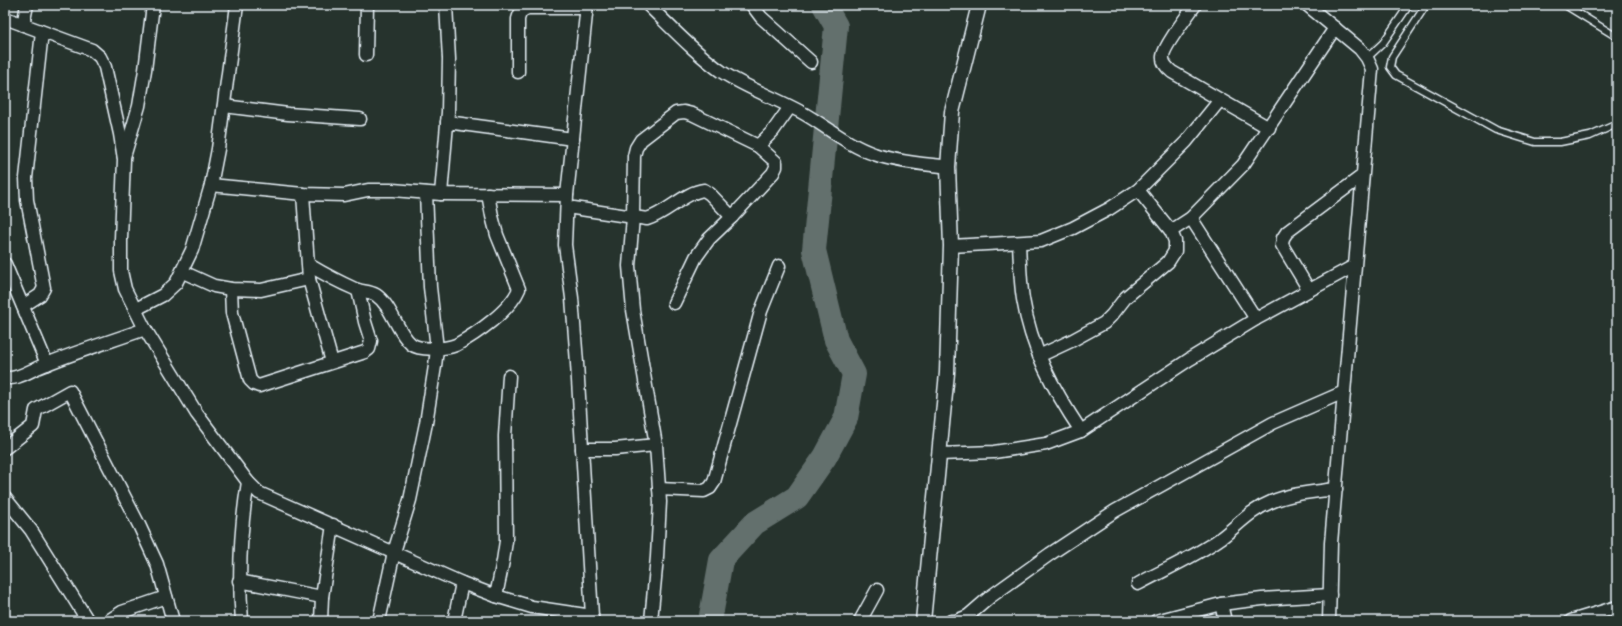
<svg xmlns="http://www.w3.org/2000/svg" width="1622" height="626" font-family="Dekko,sans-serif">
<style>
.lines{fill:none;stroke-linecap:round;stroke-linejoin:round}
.river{stroke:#636f6d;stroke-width:24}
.service-casing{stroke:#e8f1f8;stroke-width:9}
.minor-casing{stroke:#e8f1f8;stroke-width:15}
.tertiary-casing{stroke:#e8f1f8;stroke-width:17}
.service{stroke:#26332d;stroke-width:6}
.minor{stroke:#26332d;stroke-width:12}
.tertiary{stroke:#26332d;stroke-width:14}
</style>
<rect width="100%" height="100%" fill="#26332d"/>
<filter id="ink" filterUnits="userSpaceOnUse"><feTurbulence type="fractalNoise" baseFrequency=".025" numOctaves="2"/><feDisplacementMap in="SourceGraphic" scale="8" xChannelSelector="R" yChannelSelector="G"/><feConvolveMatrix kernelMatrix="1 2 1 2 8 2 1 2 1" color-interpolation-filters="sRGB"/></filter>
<g filter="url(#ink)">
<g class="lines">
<!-- river -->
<path class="river" d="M 710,621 L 721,560 L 755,523 L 797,497 L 825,457 L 846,418 L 854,374 L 836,340 L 814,250 L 836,26 L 824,5"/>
<defs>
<g id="service">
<path d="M 1426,5 L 1392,57 L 1390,67 L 1396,75 L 1496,130 L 1535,142 L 1560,142 L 1590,136 L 1617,124"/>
<path d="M 1565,5 L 1617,37"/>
<path d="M 1367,58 L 1383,43 L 1409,5"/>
</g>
<g id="minor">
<path d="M 587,5 L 567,195 L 565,245 L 572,298 L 577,363 L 592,616"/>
<path d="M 648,5 C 672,28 695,53 722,72 C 747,88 775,98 801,112 C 825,125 847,145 874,154 C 895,162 926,164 948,167"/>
<path d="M 752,5 L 761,17 L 811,62"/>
<path d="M 1195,5 C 1188,15 1164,46 1163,56 C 1162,63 1167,68 1172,72 L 1269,128"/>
<path d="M 1307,5 L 1360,49 L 1367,58 L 1372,69 L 1331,543 L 1329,621"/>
<path d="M 5,18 L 92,50 L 100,57 L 105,67 L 120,134 L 124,159 L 121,239 L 121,271 L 125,289 L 145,329 L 197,414 L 248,482 L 259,493 L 462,583 L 496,596 L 532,607 L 592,616 L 591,621"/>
<path d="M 23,25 L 27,5"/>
<path d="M 366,55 L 367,5"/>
<path d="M 518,72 L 518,19 C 520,12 522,10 528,8 L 586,8"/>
<path d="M 224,106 L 288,114 L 360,119"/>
<path d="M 447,122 L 573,139"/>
<path d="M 758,146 L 773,131 L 790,107"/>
<path d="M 124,157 L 139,106 L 145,70 L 153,5"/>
<path d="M 211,185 L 303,194 L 344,195 L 368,190 L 393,190 L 441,194 L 567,195"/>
<path d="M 303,194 L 309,279 L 332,362"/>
<path d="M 441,194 L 448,112 L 449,59 L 446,5"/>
<path d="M 567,207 L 647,219 C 667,213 685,192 704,190 L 710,194 L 732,217"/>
<path d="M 1191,218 L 1256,319"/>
<path d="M 1171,231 L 1191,218 L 1243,165 L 1335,28"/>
<path d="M 1019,243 C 1020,262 1020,281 1023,299 C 1031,349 1053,389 1081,431"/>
<path d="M 951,246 L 1041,241 L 1073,228 L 1109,209 L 1138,190 L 1186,142 L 1220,100"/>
<path d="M 5,264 L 47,364"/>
<path d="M 309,265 C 324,274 339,282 355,289 C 362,292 369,291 376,295 C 392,306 396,331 411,344 C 420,351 446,349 456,345 C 476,334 510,311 519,289 L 497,235 L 492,216 L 488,194"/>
<path d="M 183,272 L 214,286 L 231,289 L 261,290 L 309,279"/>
<path d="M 231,289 L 232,313 L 250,380 L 254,384 L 259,386 L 365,352 L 369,349 L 371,341 L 365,322 L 358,290"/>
<path d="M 1309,290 L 1282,245 L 1283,238 L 1287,232 L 1362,176"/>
<path d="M 23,306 L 40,295 L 44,288 L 27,200 L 26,178 L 42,32"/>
<path d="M 136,309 L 163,295 L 176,283 L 192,250 L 211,185 L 218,149 L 237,5"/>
<path d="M 1039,356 L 1071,341 L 1104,323 L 1112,315 L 1126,297 L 1168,262 L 1175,251 L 1175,241 L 1171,231 L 1138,190"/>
<path d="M 5,377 C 14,381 28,372 37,368 C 72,353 109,342 145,329"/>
<path d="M 5,448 L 33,426 L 36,410 L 70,391 L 139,525 L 157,564 L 173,621"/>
<path d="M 582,449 L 615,449 L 656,445"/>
<path d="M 939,454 L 994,452 L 1046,444 L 1081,431 L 1190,359 L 1256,319 L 1354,266"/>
<path d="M 659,489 L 704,491 L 710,488 L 714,482 L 761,311 L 779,266"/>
<path d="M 5,498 L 31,530 L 88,621"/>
<path d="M 239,581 L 322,597"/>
<path d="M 1138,584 C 1166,569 1196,556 1221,538 C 1238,525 1251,510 1271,502 C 1292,493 1314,492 1336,489"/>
<path d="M 496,596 L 503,561 L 506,541 L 505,436 L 509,376"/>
<path d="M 1221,604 L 1225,621"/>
<path d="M 108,621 L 122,612 L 166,597"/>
<path d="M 242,621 C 238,572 240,530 248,482"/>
<path d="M 321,621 L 322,597 L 333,525"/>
<path d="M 379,621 L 394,552 L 410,500 L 426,423 L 435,366 L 437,349 L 430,287 L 426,193"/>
<path d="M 454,621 L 462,583"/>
<path d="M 651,621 L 657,557 L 660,502 L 656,445 L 633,310 L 629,266 L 633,217 L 634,156 L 636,148 L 641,140 L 676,113 L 684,112 L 692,114 L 758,146 L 776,162 L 776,167 L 773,173 L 732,217 L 709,239 L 696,257 L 674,303"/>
<path d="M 860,621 L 877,590"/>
<path d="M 951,621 L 956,621 L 968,616 L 990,597 L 1050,554 L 1115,511 L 1273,423 L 1344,392"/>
<path d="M 1156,621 L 1221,604 L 1262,599 L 1330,595"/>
<path d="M 1571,621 L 1617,607"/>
</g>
<path id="tertiary" d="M 923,621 L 947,373 L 951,246 L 948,167 L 952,112 L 979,5"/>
</defs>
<!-- service casing -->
<use href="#service" class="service-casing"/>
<!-- minor casing -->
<use href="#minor" class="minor-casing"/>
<!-- tertiary casing -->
<use href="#tertiary" class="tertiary-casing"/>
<!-- service -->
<use href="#service" class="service"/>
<!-- minor -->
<use href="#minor" class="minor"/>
<!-- tertiary -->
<use href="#tertiary" class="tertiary"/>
</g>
</g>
<!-- margin -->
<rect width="1622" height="626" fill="none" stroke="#26332d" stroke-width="20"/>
<rect x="10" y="10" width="1602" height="606" fill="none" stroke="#e8f1f8" stroke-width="1.5" filter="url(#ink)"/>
</svg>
